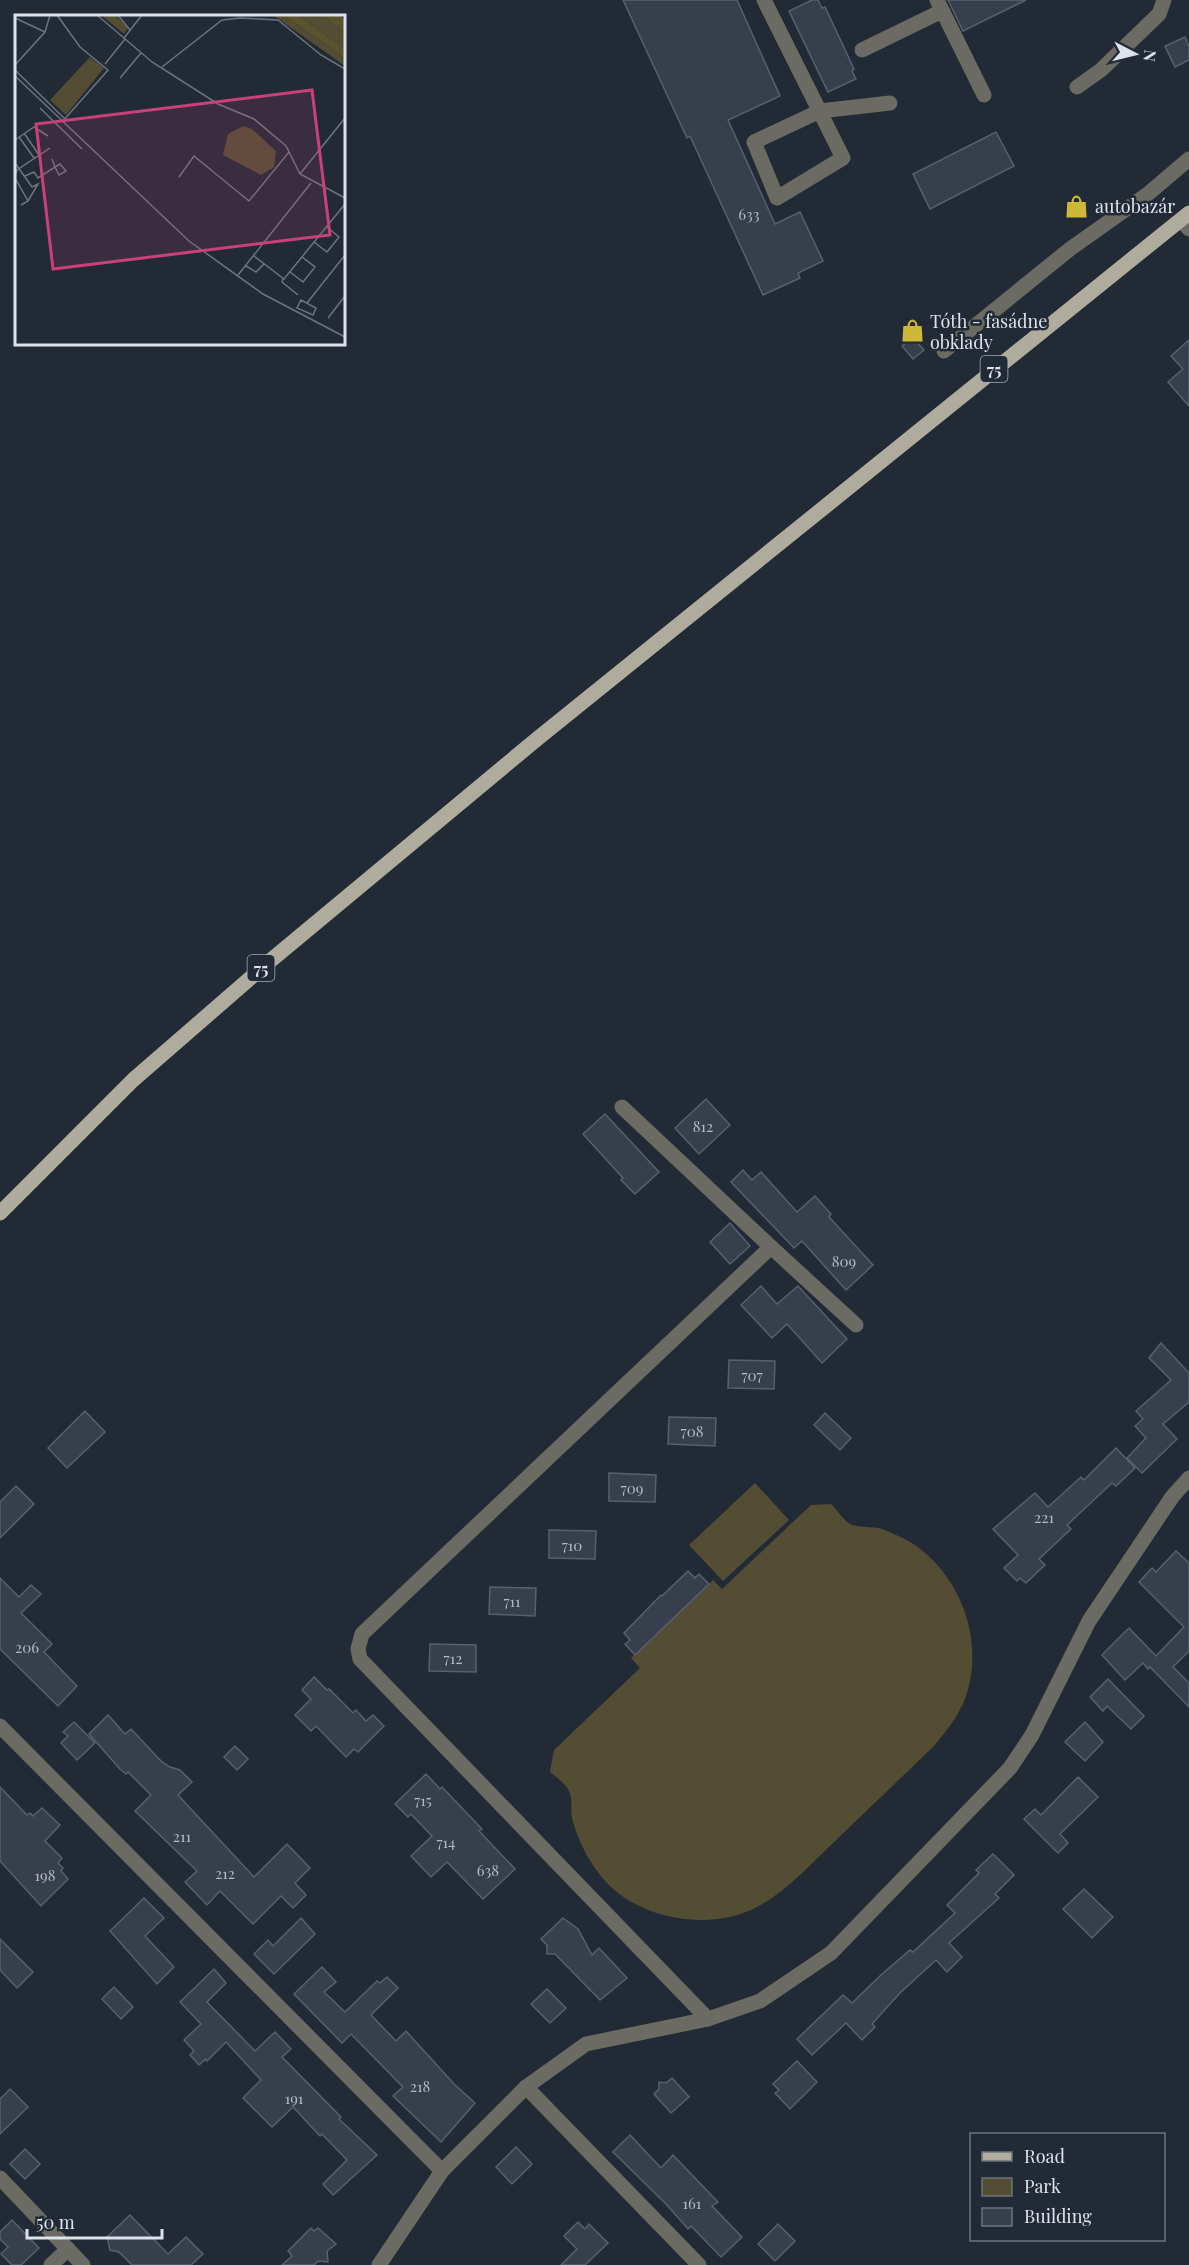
<svg xmlns="http://www.w3.org/2000/svg" width="1189" height="2265" font-family="'Playfair Display',serif">
<style>
.green{fill:#524d33}
.building{fill:#373f4c;stroke:#58606f;stroke-width:1.5}
.lines{fill:none;stroke-linecap:round;stroke-linejoin:round}
.minor{stroke:#6c6b63;stroke-width:15}
.major{stroke:#afac9d;stroke-width:15}
.labels{text-anchor:middle;dominant-baseline:central;stroke-width:5;stroke-linejoin:round;paint-order:stroke}
.number-label{font-size:15px;fill:#b4bac3}
.shield{fill:#222a36;stroke:#a6acb5;stroke-width:1.5}
.shield-label{font-size:16px;font-weight:bold;fill:#dee3eb}
.poi-label{font-size:18px;fill:#dee3eb;stroke:#222a36;text-anchor:start}
.inset-road{fill:none;stroke:#6d747e;stroke-width:1.5}
.view{fill:#c84178;fill-opacity:0.15;stroke:#c84178;stroke-width:3}
.inset-edge{fill:none;stroke:#dee3eb;stroke-width:3}
</style>
<rect width="100%" height="100%" fill="#222a36"/>
<!-- green -->
<g class="green">
<path d="M 755,1483 L 789,1520 L 723,1581 L 689,1545 Z"/>
<path d="M 831,1504 C 837,1509 843,1520 850,1524 C 859,1528 872,1526 882,1529 C 892,1533 906,1539 915,1545 C 963,1579 985,1644 965,1699 C 958,1717 946,1731 935,1745 C 901,1778 867,1810 833,1843 C 809,1866 784,1894 753,1909 C 708,1931 640,1919 606,1882 C 590,1864 578,1842 572,1818 C 570,1810 573,1799 569,1791 C 566,1784 556,1777 550,1772 L 554,1750 L 640,1668 L 631,1658 L 635,1654 L 625,1644 L 630,1640 L 624,1633 L 661,1595 L 662,1596 L 688,1571 L 695,1577 L 699,1574 L 709,1584 L 713,1580 L 722,1589 L 811,1505 Z"/>
</g>
<!-- building -->
<g class="building">
<path d="M 623,0 L 737,0 L 780,96 L 728,120 L 775,224 L 800,212 L 823,261 L 798,273 L 800,278 L 763,295 L 690,136 L 687,138 Z"/>
<path d="M 812,0 L 818,0 L 822,8 L 825,7 L 854,69 L 852,71 L 856,79 L 828,92 L 789,11 Z"/>
<path d="M 948,0 L 1026,0 L 963,31 Z"/>
<path d="M 1185,37 L 1189,47 L 1189,60 L 1175,67 L 1165,46 Z"/>
<path d="M 996,132 L 1014,166 L 930,209 L 913,174 Z"/>
<path d="M 913,338 L 924,350 L 913,359 L 902,346 Z"/>
<path d="M 1189,340 L 1189,406 L 1168,382 L 1183,369 L 1171,356 Z"/>
<path d="M 706,1099 L 730,1125 L 699,1154 L 675,1128 Z"/>
<path d="M 605,1114 L 659,1172 L 635,1194 L 621,1180 L 623,1178 L 583,1134 Z"/>
<path d="M 743,1170 L 752,1180 L 761,1172 L 797,1212 L 815,1196 L 831,1214 L 829,1217 L 873,1265 L 846,1290 L 802,1241 L 794,1248 L 731,1182 Z"/>
<path d="M 730,1223 L 750,1246 L 730,1264 L 710,1242 Z"/>
<path d="M 761,1286 L 777,1304 L 798,1286 L 847,1339 L 822,1363 L 787,1324 L 772,1338 L 741,1305 Z"/>
<path d="M 1161,1343 L 1189,1373 L 1189,1402 L 1163,1424 L 1177,1439 L 1142,1473 L 1127,1458 L 1146,1438 L 1135,1426 L 1143,1419 L 1136,1411 L 1171,1380 L 1149,1358 Z"/>
<path d="M 729,1360 L 775,1361 L 774,1389 L 728,1388 Z"/>
<path d="M 85,1411 L 105,1432 L 67,1468 L 48,1448 Z"/>
<path d="M 825,1413 L 851,1438 L 840,1450 L 814,1425 Z"/>
<path d="M 669,1417 L 716,1418 L 715,1446 L 668,1444 Z"/>
<path d="M 1116,1448 L 1135,1468 L 1116,1486 L 1112,1483 L 1067,1525 L 1071,1529 L 1039,1559 L 1045,1565 L 1026,1583 L 1020,1578 L 1017,1581 L 1004,1568 L 1018,1555 L 993,1529 L 1035,1493 L 1048,1507 L 1081,1477 L 1084,1480 Z"/>
<path d="M 609,1473 L 656,1475 L 655,1502 L 609,1501 Z"/>
<path d="M 16,1486 L 34,1504 L 0,1538 L 0,1502 Z"/>
<path d="M 549,1530 L 596,1531 L 595,1559 L 549,1558 Z"/>
<path d="M 1176,1551 L 1189,1563 L 1189,1651 L 1173,1667 L 1189,1683 L 1189,1707 L 1150,1667 L 1148,1669 L 1143,1663 L 1125,1680 L 1102,1655 L 1129,1628 L 1156,1656 L 1184,1627 L 1139,1582 L 1152,1568 L 1156,1572 Z"/>
<path d="M 688,1571 L 695,1578 L 699,1574 L 709,1584 L 635,1655 L 625,1644 L 630,1640 L 624,1633 L 661,1595 L 662,1596 Z"/>
<path d="M 0,1578 L 19,1597 L 31,1585 L 41,1594 L 21,1613 L 52,1644 L 44,1652 L 77,1686 L 58,1706 L 0,1649 Z"/>
<path d="M 490,1587 L 536,1588 L 535,1616 L 489,1614 Z"/>
<path d="M 430,1644 L 476,1645 L 476,1672 L 429,1671 Z"/>
<path d="M 314,1677 L 327,1690 L 329,1689 L 353,1713 L 356,1710 L 366,1721 L 373,1715 L 384,1726 L 358,1752 L 354,1749 L 346,1757 L 316,1726 L 311,1731 L 295,1715 L 311,1699 L 302,1690 Z"/>
<path d="M 1108,1679 L 1144,1716 L 1131,1729 L 1107,1706 L 1103,1711 L 1090,1697 Z"/>
<path d="M 108,1715 L 125,1734 L 131,1729 L 161,1761 L 170,1767 L 180,1770 L 192,1782 L 178,1795 L 254,1877 L 287,1844 L 310,1868 L 295,1883 L 306,1895 L 293,1908 L 281,1896 L 253,1924 L 220,1891 L 207,1905 L 185,1882 L 197,1871 L 135,1811 L 151,1795 L 128,1772 L 126,1774 L 120,1769 L 89,1734 Z"/>
<path d="M 74,1722 L 95,1743 L 77,1760 L 61,1743 L 68,1736 L 63,1732 Z"/>
<path d="M 1085,1722 L 1103,1742 L 1085,1761 L 1065,1742 Z"/>
<path d="M 235,1746 L 248,1759 L 237,1770 L 224,1757 Z"/>
<path d="M 426,1774 L 440,1789 L 442,1787 L 482,1829 L 479,1831 L 515,1869 L 483,1899 L 447,1862 L 431,1877 L 411,1856 L 432,1836 L 411,1814 L 408,1817 L 395,1804 Z"/>
<path d="M 1078,1777 L 1098,1797 L 1060,1834 L 1068,1843 L 1058,1853 L 1024,1819 L 1035,1809 L 1041,1815 Z"/>
<path d="M 0,1787 L 27,1815 L 30,1813 L 33,1816 L 42,1808 L 60,1825 L 45,1841 L 62,1858 L 58,1863 L 63,1868 L 61,1871 L 68,1879 L 41,1906 L 0,1861 Z"/>
<path d="M 993,1854 L 1014,1875 L 995,1894 L 999,1898 L 949,1943 L 962,1957 L 947,1972 L 936,1960 L 900,1993 L 872,2024 L 875,2027 L 862,2040 L 846,2023 L 812,2055 L 797,2039 L 843,1995 L 852,2003 L 881,1975 L 910,1950 L 913,1952 L 955,1913 L 947,1905 L 979,1873 L 976,1870 Z"/>
<path d="M 1084,1889 L 1113,1917 L 1092,1938 L 1063,1909 Z"/>
<path d="M 144,1898 L 164,1918 L 145,1936 L 174,1967 L 157,1984 L 110,1931 Z"/>
<path d="M 301,1918 L 315,1934 L 274,1974 L 254,1954 L 268,1940 L 273,1946 Z"/>
<path d="M 563,1918 L 578,1929 L 592,1955 L 599,1948 L 627,1978 L 600,2000 L 555,1954 L 547,1954 L 547,1945 L 541,1939 Z"/>
<path d="M 0,1939 L 33,1972 L 17,1988 L 0,1970 Z"/>
<path d="M 322,1967 L 336,1982 L 324,1992 L 345,2012 L 377,1981 L 380,1983 L 387,1977 L 398,1988 L 371,2015 L 396,2041 L 406,2031 L 454,2084 L 475,2103 L 441,2142 L 393,2096 L 403,2087 L 351,2034 L 342,2043 L 294,1994 Z"/>
<path d="M 214,1969 L 226,1983 L 207,2002 L 255,2051 L 275,2032 L 291,2049 L 282,2057 L 341,2117 L 339,2119 L 377,2155 L 333,2195 L 323,2184 L 347,2160 L 322,2134 L 320,2136 L 293,2107 L 272,2127 L 243,2098 L 261,2080 L 226,2042 L 207,2061 L 206,2059 L 199,2065 L 190,2055 L 194,2051 L 184,2040 L 201,2024 L 180,2002 Z"/>
<path d="M 114,1987 L 133,2007 L 121,2019 L 102,1999 Z"/>
<path d="M 547,1989 L 566,2008 L 550,2023 L 531,2004 Z"/>
<path d="M 797,2061 L 817,2082 L 790,2109 L 775,2093 L 779,2090 L 773,2084 Z"/>
<path d="M 672,2078 L 689,2097 L 671,2113 L 654,2094 L 659,2089 L 659,2082 L 666,2083 Z"/>
<path d="M 10,2089 L 28,2107 L 0,2134 L 0,2099 Z"/>
<path d="M 630,2135 L 661,2168 L 673,2155 L 718,2202 L 712,2206 L 742,2237 L 721,2257 L 691,2226 L 688,2229 L 667,2205 L 613,2152 Z"/>
<path d="M 516,2147 L 532,2164 L 512,2184 L 496,2167 Z"/>
<path d="M 25,2149 L 40,2164 L 25,2179 L 10,2164 Z"/>
<path d="M 130,2215 L 168,2254 L 186,2237 L 203,2254 L 191,2265 L 132,2265 L 119,2252 L 110,2250 L 107,2237 Z"/>
<path d="M 12,2220 L 39,2248 L 21,2265 L 12,2265 L 1,2254 L 8,2247 L 0,2239 L 0,2232 Z"/>
<path d="M 578,2222 L 585,2229 L 589,2224 L 608,2243 L 585,2265 L 561,2265 L 577,2249 L 564,2236 Z"/>
<path d="M 778,2224 L 795,2241 L 775,2261 L 758,2244 Z"/>
<path d="M 311,2228 L 314,2231 L 318,2228 L 336,2244 L 327,2251 L 328,2262 L 318,2261 L 314,2265 L 282,2265 L 292,2256 L 288,2251 Z"/>
</g>
<g class="lines">
<!-- minor -->
<g class="minor">
<path d="M 764,0 L 843,158 L 777,198 L 754,142 L 820,111 L 890,103"/>
<path d="M 937,0 L 984,95"/>
<path d="M 862,50 L 942,11"/>
<path d="M 1077,87 L 1101,70 L 1159,14 L 1164,0"/>
<path d="M 1181,220 L 1189,229"/>
<path d="M 944,351 L 1070,249 L 1149,193 L 1189,159"/>
<path d="M 622,1107 L 771,1247 L 362,1634 L 358,1649 L 360,1659 L 708,2019"/>
<path d="M 771,1247 L 856,1325"/>
<path d="M 0,1726 L 442,2171"/>
<path d="M 526,2087 L 699,2265"/>
<path d="M 0,2178 L 83,2265"/>
<path d="M 51,2265 L 68,2249"/>
<path d="M 379,2265 L 442,2171 L 526,2087 L 586,2044 L 708,2019 L 760,2001 L 831,1953 L 1010,1768 L 1032,1735 L 1089,1621 L 1172,1497 L 1189,1478"/>
</g>
<!-- major -->
<path class="major" d="M 0,1213 L 133,1080 L 270,961 L 537,739 L 1189,213"/>
</g>
<!-- icons -->
<defs>
<symbol id="shop-bare" viewBox="-9 -9 18 18"><path d="M-5-2.5h2.3a2.7 3.5 0 0 1 5.4 0H5L5.5 6h-11ZM-1.5-2.5h3a1.5 2.3 0 0 0-3 0Z" fill="#ceb837" stroke="#222a36" stroke-width="2.5" paint-order="stroke"/></symbol>
</defs>
<g fill-rule="evenodd">
<use href="#shop-bare" x="1060" y="190" width="33" height="33"/>
<use href="#shop-bare" x="896" y="314" width="33" height="33"/>
</g>
<g class="labels">
<!-- number labels -->
<g class="number-label">
<text x="749" y="214">633</text>
<text x="703" y="1126">812</text>
<text x="844" y="1261">809</text>
<text x="752" y="1375">707</text>
<text x="692" y="1431">708</text>
<text x="632" y="1488">709</text>
<text x="1044" y="1517">221</text>
<text x="572" y="1545">710</text>
<text x="512" y="1601">711</text>
<text x="27" y="1647">206</text>
<text x="453" y="1658">712</text>
<text x="423" y="1800">715</text>
<text x="182" y="1836">211</text>
<text x="446" y="1842">714</text>
<text x="488" y="1870">638</text>
<text x="225" y="1873">212</text>
<text x="45" y="1875">198</text>
<text x="420" y="2086">218</text>
<text x="294" y="2098">191</text>
<text x="692" y="2203">161</text>
</g>
<!-- shield labels -->
<g class="shield">
<rect x="980.5" y="356" width="27" height="26" rx="4.5"/>
<rect x="247.5" y="955" width="27" height="26" rx="4.5"/>
</g>
<g class="shield-label">
<text x="994" y="369">75</text>
<text x="261" y="968">75</text>
</g>
<!-- poi labels -->
<g class="poi-label">
<text x="1095" y="206">autobazár</text>
<text x="930" y="321">Tóth - fasádne<tspan x="930" dy="21">obklady</tspan></text>
</g>
</g>
<!-- overview -->
<g transform="translate(15 15)">
<rect width="330" height="330" fill="#222a36"/>
<path d="M 86,0 L 101,0 L 113,13 L 109,19 ZM 258,0 L 268,0 L 330,43 L 330,51 ZM 283,0 L 307,0 L 330,17 L 330,34 ZM 75,42 L 89,53 L 51,100 L 35,85 ZM 228,111 L 237,114 L 261,136 L 259,152 L 246,160 L 208,140 L 213,119 Z" fill="#524d33"/>
<path d="M 268,0 L 283,0 L 330,34 L 330,43 ZM 307,0 L 325,0 L 330,5 L 330,17 Z" fill="#59532e"/>
<path class="inset-road" d="M 42,0 L 65,32 L 93,55 L 47,107M 82,0 L 137,47 L 203,89 L 239,104 L 271,131 L 285,159 L 330,183M 103,0 L 115,15M 0,3 L 30,17M 109,23 L 127,0M 90,49 L 110,24M 0,50 L 30,17 L 35,0M 147,52 L 207,5 L 225,3 L 263,5 L 306,40 L 330,54M 0,55 L 50,104M 0,61 L 174,226 L 248,279 L 330,322M 105,63 L 126,38M 25,93 L 67,134M 9,118 L 24,140M 4,122 L 19,143M 0,125 L 19,112 L 33,121M 0,148 L 17,172 L 23,169 L 13,186M 285,159 L 330,103M 0,161 L 2,155 L 35,133M 10,161 L 19,157 L 23,163 L 40,152 L 45,149 L 51,156 L 44,160 L 40,152 L 37,144M 164,162 L 179,141 L 234,186 L 274,137M 0,163 L 13,186 L 6,190M 299,227 L 312,237 L 324,222 L 312,212M 239,241 L 269,264 L 330,189M 231,251 L 241,257 L 249,249M 275,257 L 288,267 L 300,252 L 287,242M 223,260 L 296,168M 268,264 L 267,267 L 283,280M 286,285 L 301,293 L 298,300 L 282,293 ZM 292,288 L 330,240M 313,303 L 330,281"/>
<path class="view" d="M 297,75 L 315,220 L 38,254 L 21,109 Z"/>
<rect width="330" height="330" class="inset-edge"/>
</g>
<!-- legend -->
<rect x="970" y="2133" width="195" height="108" fill="#222a36" stroke="#6d747e" stroke-width="1.5"/>
<rect x="982" y="2152" width="30" height="9" fill="#afac9d" stroke="#6d747e" stroke-width="1.5"/>
<text x="1024" y="2163" font-size="18" fill="#dee3eb">Road</text>
<rect x="982" y="2178" width="30" height="18" fill="#524d33" stroke="#6d747e" stroke-width="1.5"/>
<text x="1024" y="2193" font-size="18" fill="#dee3eb">Park</text>
<rect x="982" y="2208" width="30" height="18" fill="#373f4c" stroke="#6d747e" stroke-width="1.5"/>
<text x="1024" y="2223" font-size="18" fill="#dee3eb">Building</text>
<!-- north arrow -->
<g transform="translate(1135 54) rotate(97)" stroke="#222a36" stroke-width="4.5" paint-order="stroke">
<path d="M0-4.5L10 22L0 15L-10 22Z" fill="#dee3eb"/>
<text y="-9" font-size="16" font-weight="bold" text-anchor="middle" fill="#dee3eb">N</text>
</g>
<!-- scale -->
<path d="M27 2229v9h135v-9" fill="none" stroke="#dee3eb" stroke-width="3"/>
<text x="36" y="2229" font-size="18" fill="#dee3eb" stroke="#222a36" stroke-width="4.5" paint-order="stroke">50 m</text>
</svg>
